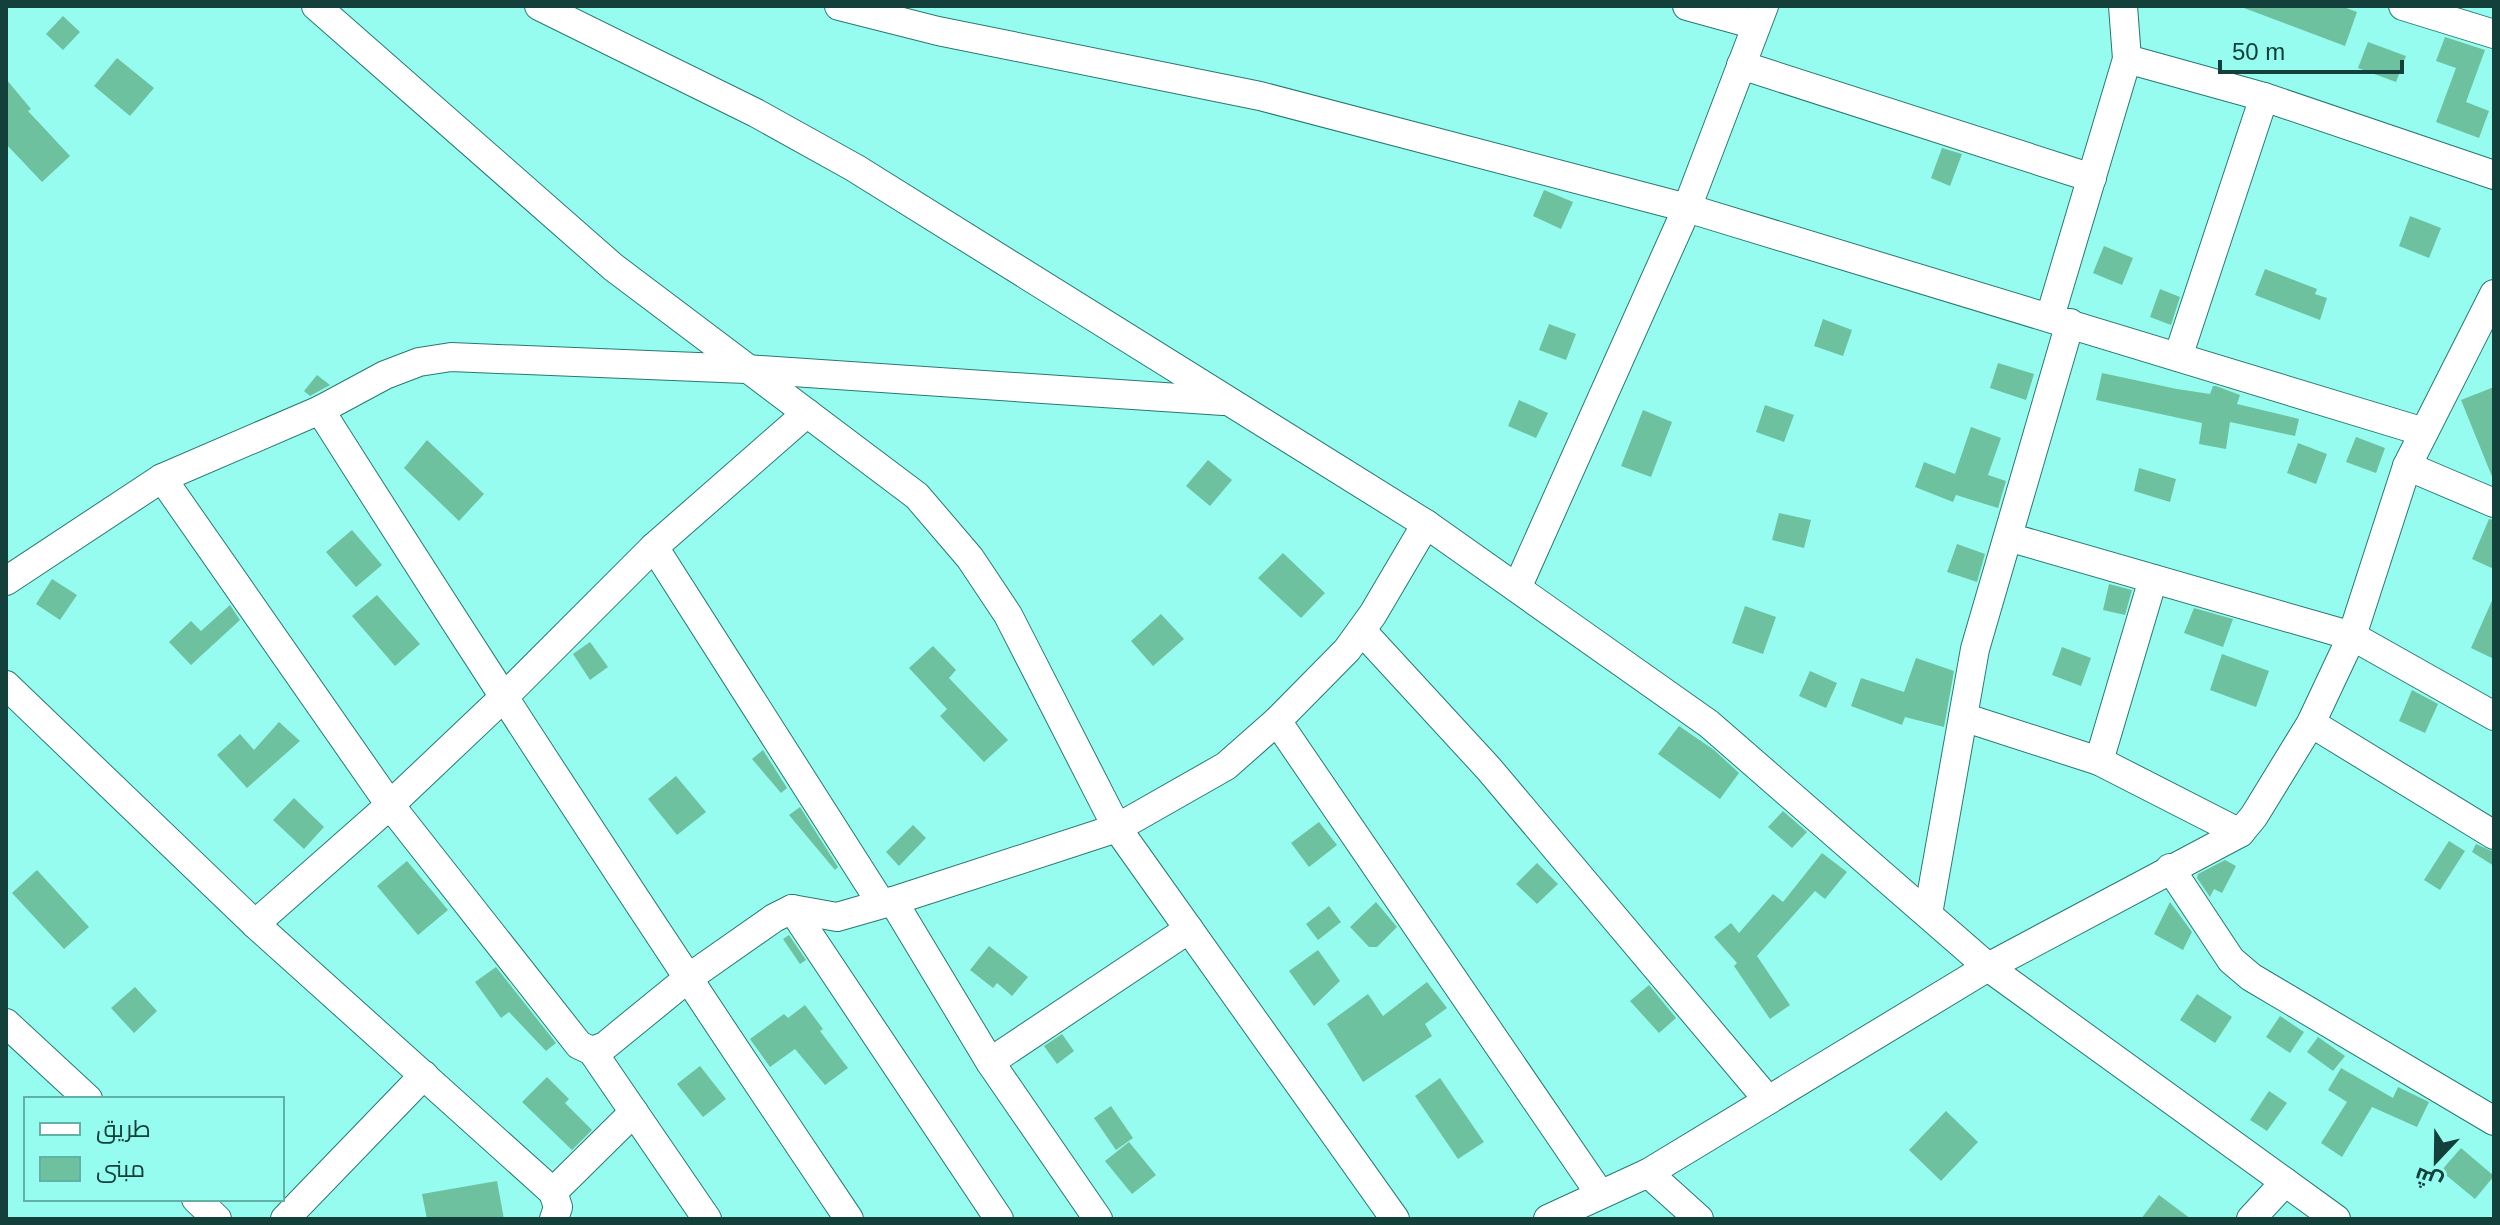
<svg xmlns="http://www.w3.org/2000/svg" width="2500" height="1225" font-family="Helvetica,Cairo,sans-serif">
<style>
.building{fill:#6ec19e}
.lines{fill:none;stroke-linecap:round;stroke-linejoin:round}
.street-casing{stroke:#287971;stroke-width:30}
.street{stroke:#fff;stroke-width:28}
</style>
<rect width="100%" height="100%" fill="#96fcef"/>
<!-- building -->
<g class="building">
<path d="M 2244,6 L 2341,6 L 2357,12 L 2345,46 L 2244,8 Z"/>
<path d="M 63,16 L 80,32 L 63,50 L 46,34 Z"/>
<path d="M 2445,37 L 2485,50 L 2466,102 L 2489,111 L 2479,138 L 2436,122 L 2456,68 L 2436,61 Z"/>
<path d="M 2368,42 L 2406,56 L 2396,82 L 2358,68 Z"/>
<path d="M 117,58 L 154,88 L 130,116 L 94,86 Z"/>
<path d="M 6,79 L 31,109 L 28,111 L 70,156 L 42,182 L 6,144 Z"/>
<path d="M 1942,148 L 1962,154 L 1950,186 L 1931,178 Z"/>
<path d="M 1544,190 L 1573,202 L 1561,229 L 1533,216 Z"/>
<path d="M 2410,216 L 2441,228 L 2429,258 L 2399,246 Z"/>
<path d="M 2104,246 L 2133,258 L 2122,285 L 2093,273 Z"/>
<path d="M 2265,269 L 2317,289 L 2315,294 L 2327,298 L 2320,320 L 2255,295 Z"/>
<path d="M 2160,289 L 2180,297 L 2171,325 L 2150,317 Z"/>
<path d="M 1823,319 L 1852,330 L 1843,356 L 1814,346 Z"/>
<path d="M 1549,324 L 1576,334 L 1566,360 L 1539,350 Z"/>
<path d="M 1998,363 L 2034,374 L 2026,400 L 1990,388 Z"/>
<path d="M 2102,373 L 2177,389 L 2210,394 L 2213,386 L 2216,386 L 2240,395 L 2237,404 L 2299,419 L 2295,436 L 2230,422 L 2226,449 L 2199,444 L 2202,423 L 2096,400 Z"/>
<path d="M 317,375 L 330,385 L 310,396 L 304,391 Z"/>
<path d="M 2494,387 L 2494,479 L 2493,479 L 2461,400 Z"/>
<path d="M 1519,400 L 1548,413 L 1536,438 L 1508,426 Z"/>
<path d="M 1765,405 L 1794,415 L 1784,442 L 1756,432 Z"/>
<path d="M 1643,410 L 1672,422 L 1651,477 L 1621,466 Z"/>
<path d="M 1971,427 L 2001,438 L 1988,475 L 2006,481 L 1998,508 L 1956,495 L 1953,502 L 1915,487 L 1924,462 L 1955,474 Z"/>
<path d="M 2356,437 L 2385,448 L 2376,473 L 2346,462 Z"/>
<path d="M 427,440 L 484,494 L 459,521 L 404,468 Z"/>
<path d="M 2298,443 L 2327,454 L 2316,484 L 2287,473 Z"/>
<path d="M 1208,460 L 1232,480 L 1210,506 L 1186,486 Z"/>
<path d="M 2139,468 L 2176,479 L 2170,502 L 2134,491 Z"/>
<path d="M 1779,513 L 1811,520 L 1804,548 L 1772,540 Z"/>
<path d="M 2489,519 L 2494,520 L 2494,569 L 2472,559 Z"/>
<path d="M 352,530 L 382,565 L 356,587 L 326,552 Z"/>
<path d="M 1957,544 L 1985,554 L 1977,582 L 1947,572 Z"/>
<path d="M 1283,553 L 1325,593 L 1301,618 L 1258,578 Z"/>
<path d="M 52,579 L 77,595 L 60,620 L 36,604 Z"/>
<path d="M 2109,584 L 2132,590 L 2125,615 L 2103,610 Z"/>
<path d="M 377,595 L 420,644 L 395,666 L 352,616 Z"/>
<path d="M 2494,596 L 2494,659 L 2471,648 Z"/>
<path d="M 230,605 L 240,620 L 191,665 L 169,642 L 191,621 L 201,631 Z"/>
<path d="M 1745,606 L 1776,617 L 1763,654 L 1732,643 Z"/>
<path d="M 2194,608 L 2233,619 L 2223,647 L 2184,633 Z"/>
<path d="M 1161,614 L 1184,639 L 1153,666 L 1131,641 Z"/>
<path d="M 590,642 L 608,667 L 590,680 L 573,654 Z"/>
<path d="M 933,646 L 956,670 L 949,678 L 1008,740 L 984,762 L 940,716 L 947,709 L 909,668 Z"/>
<path d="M 2062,647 L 2091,658 L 2081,686 L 2052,675 Z"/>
<path d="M 2222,654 L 2269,671 L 2256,707 L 2210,690 Z"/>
<path d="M 1916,658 L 1954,671 L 1944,727 L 1905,717 L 1902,725 L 1851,706 L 1861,678 L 1904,692 Z"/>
<path d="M 1810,671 L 1837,683 L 1826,708 L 1799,696 Z"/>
<path d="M 2412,690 L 2438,704 L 2425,733 L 2399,721 Z"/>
<path d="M 279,722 L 300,741 L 247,788 L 217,755 L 240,734 L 254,750 Z"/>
<path d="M 1679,726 L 1714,750 L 1739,773 L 1720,799 L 1658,754 Z"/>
<path d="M 763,750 L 787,788 L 781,793 L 752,759 Z"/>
<path d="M 676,776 L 706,812 L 677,835 L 648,799 Z"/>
<path d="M 294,798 L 324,827 L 304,849 L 273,820 Z"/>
<path d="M 800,807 L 838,867 L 835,870 L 789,815 Z"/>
<path d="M 1783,811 L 1807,832 L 1792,848 L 1768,827 Z"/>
<path d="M 1319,822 L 1337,845 L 1309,867 L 1291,843 Z"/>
<path d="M 913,825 L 926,838 L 899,866 L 886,852 Z"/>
<path d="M 2449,841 L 2465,851 L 2440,890 L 2424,880 Z"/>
<path d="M 2476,844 L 2494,852 L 2494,866 L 2472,852 Z"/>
<path d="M 1822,853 L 1847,872 L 1825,899 L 1815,891 L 1757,956 L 1790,1005 L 1770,1019 L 1734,966 L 1737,963 L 1714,937 L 1731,923 L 1739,933 L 1773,894 L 1783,902 Z"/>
<path d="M 2225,860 L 2236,866 L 2222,893 L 2214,889 L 2210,897 L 2197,878 L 2198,874 Z"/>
<path d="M 407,861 L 448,910 L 418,935 L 377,886 Z"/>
<path d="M 1537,863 L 1558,884 L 1537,904 L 1516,884 Z"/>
<path d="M 37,870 L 89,927 L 64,949 L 12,893 Z"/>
<path d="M 1376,902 L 1397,927 L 1377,947 L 1369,947 L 1350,927 Z"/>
<path d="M 2170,902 L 2192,932 L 2183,950 L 2154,934 Z"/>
<path d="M 1329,906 L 1341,922 L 1318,940 L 1306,924 Z"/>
<path d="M 789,935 L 806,960 L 800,964 L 783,939 Z"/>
<path d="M 989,946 L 1028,977 L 1012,996 L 997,983 L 993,988 L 970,970 Z"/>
<path d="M 1318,950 L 1340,981 L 1314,1006 L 1289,971 Z"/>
<path d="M 496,967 L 556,1043 L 546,1051 L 509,1012 L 501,1018 L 475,982 Z"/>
<path d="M 1427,982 L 1447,1008 L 1425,1024 L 1432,1036 L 1363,1082 L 1327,1024 L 1368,994 L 1383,1016 Z"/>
<path d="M 1649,985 L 1676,1018 L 1659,1033 L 1630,1001 Z"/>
<path d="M 135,987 L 157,1011 L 134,1033 L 111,1008 Z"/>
<path d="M 2197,994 L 2232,1017 L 2215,1043 L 2180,1020 Z"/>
<path d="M 805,1005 L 823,1029 L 820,1031 L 848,1068 L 825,1085 L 795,1049 L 770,1067 L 750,1039 L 784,1014 L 788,1018 Z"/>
<path d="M 2280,1016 L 2304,1032 L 2290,1053 L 2266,1037 Z"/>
<path d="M 1062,1034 L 1074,1051 L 1057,1064 L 1044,1046 Z"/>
<path d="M 2318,1037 L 2345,1056 L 2333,1071 L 2307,1052 Z"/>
<path d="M 700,1066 L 726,1099 L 703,1117 L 677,1084 Z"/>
<path d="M 2341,1068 L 2393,1098 L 2398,1087 L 2429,1102 L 2417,1127 L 2372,1107 L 2342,1157 L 2321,1143 L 2347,1102 L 2328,1090 Z"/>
<path d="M 547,1077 L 569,1099 L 565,1103 L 592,1130 L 572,1150 L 522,1102 Z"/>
<path d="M 1440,1078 L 1484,1142 L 1458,1159 L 1415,1096 Z"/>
<path d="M 2269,1091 L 2287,1103 L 2267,1131 L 2250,1120 Z"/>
<path d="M 1111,1106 L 1133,1138 L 1116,1150 L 1094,1118 Z"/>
<path d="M 1946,1111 L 1978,1142 L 1941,1181 L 1909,1150 Z"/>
<path d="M 1129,1142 L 1156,1175 L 1132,1194 L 1105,1161 Z"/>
<path d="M 2461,1148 L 2494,1176 L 2475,1199 L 2441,1171 Z"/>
<path d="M 497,1181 L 504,1219 L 427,1219 L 422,1194 Z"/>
<path d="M 2159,1195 L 2191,1219 L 2141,1219 Z"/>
</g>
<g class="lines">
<defs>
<g id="street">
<path d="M 316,6 L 613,267 L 917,496 L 970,558 L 1008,615 L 1117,828 L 1395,1219"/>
<path d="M 539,6 L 756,113 L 855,168 L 1426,524 L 1709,724 L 1988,967 L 2336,1219"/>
<path d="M 839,6 L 938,31 L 1260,96 L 1687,208 L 2424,432"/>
<path d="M 1687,6 L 1756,25"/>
<path d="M 2403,6 L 2494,34"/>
<path d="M 2127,59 L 2264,97 L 2494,175"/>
<path d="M 1741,65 L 2092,178"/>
<path d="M 2050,317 L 2127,59 L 2123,6"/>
<path d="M 2178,357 L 2264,97"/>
<path d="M 320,410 C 493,683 669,952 849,1219"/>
<path d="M 2407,466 L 2494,503"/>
<path d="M 162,478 L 390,805 L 579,1045 L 592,1051 L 707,1219"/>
<path d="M 2008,537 L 2352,636 L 2494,716"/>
<path d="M 654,547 L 881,903"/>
<path d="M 6,581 L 162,478 L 320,410 L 385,375 L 419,362 L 451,357 L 746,369 L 1223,401"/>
<path d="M 1517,588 L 1687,208 L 1764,6"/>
<path d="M 1362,631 L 1489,769 L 1768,1100"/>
<path d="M 6,685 L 255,924 L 553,1192 L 558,1207 L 554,1219"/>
<path d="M 1963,717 L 2099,761 L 2240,833"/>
<path d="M 1277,721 L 1600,1194"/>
<path d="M 2311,723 L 2494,835"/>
<path d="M 2099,761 L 2153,579"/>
<path d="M 2170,868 L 2231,960 L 2251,977 L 2494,1121"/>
<path d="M 893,901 L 990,1062 L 1098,1219"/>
<path d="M 792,909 L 999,1219"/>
<path d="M 1928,914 L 1975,649 L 2070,323"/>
<path d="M 255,924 L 390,805 L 503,698 L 654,547 L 807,413"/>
<path d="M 6,1023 L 88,1099"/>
<path d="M 592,1051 L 605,1046 L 687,979 L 774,918 L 792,909 L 837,917 L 893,901 L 1117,828 L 1226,766 L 1277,721 L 1347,650 L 1373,614 L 1426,524"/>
<path d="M 990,1062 L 1189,929"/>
<path d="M 1648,1173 L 1699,1219"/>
<path d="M 553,1192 L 634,1112"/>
<path d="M 196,1199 L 217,1219"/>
<path d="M 285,1219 L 424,1075"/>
<path d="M 1548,1219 L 1648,1173 L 1988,967 L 2240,833 L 2254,816 L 2311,723 L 2352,636 L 2407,466 L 2494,294"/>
<path d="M 2251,1219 L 2285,1182"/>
</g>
</defs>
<!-- street casing -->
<use href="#street" class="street-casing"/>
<!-- street -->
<use href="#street" class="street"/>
</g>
<!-- border -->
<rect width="2500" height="1225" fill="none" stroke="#13403b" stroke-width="16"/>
<!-- legend -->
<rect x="24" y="1097" width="260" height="104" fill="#96fcef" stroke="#62b1a7" stroke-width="2"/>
<rect x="40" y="1123" width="40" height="12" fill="#ffffff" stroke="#62b1a7" stroke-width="2"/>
<text x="96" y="1137" font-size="24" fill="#13403b">طريق</text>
<rect x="40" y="1157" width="40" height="24" fill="#6ec19e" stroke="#62b1a7" stroke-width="2"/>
<text x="96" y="1177" font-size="24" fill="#13403b">مبنى</text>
<!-- north arrow -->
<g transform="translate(2436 1161) rotate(202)" stroke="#96fcef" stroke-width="6" paint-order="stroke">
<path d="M0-6L14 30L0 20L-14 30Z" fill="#13403b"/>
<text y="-12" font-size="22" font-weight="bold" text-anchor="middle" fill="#13403b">ش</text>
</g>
<!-- scale -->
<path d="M2220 60v12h182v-12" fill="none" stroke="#13403b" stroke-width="4"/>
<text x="2232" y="60" font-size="24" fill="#13403b" stroke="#96fcef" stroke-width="6" paint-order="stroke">50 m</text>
</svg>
